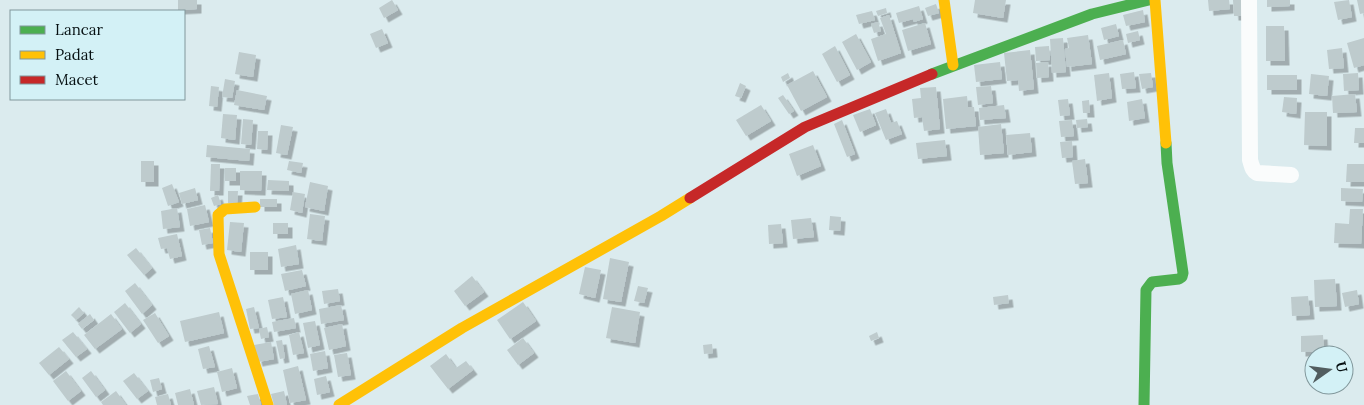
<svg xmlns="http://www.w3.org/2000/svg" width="1364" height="405" font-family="Lora,serif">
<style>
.building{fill:#becbcd;filter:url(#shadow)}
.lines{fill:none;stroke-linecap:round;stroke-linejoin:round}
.street{stroke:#fafcfc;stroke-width:16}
.fast{stroke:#4caf50;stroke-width:11}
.slow{stroke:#ffc107;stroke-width:11}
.jam{stroke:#c62828;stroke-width:11}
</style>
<defs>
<filter id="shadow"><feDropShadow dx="4.5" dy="4.5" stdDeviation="0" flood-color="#0004"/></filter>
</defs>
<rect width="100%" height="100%" fill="#dbebee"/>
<!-- building -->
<g class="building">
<path d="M 178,0 L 197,0 L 197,9 L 178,10 Z"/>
<path d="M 392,0 L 398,10 L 384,18 L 379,8 Z"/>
<path d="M 975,0 L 1006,0 L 1003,18 L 973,13 Z"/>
<path d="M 1208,0 L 1229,0 L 1230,9 L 1209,11 Z"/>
<path d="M 1233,0 L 1242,0 L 1242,16 L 1234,16 Z"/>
<path d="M 1267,0 L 1290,0 L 1290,6 L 1267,7 Z"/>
<path d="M 1349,0 L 1352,17 L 1338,20 L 1334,2 Z"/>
<path d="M 1357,0 L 1364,0 L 1364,13 L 1360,14 Z"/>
<path d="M 936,4 L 939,13 L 928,16 L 925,8 Z"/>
<path d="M 919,6 L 923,19 L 914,22 L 913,19 L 899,23 L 896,13 Z"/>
<path d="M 886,8 L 887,13 L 878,16 L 876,11 Z"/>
<path d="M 1143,10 L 1145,22 L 1126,26 L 1123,15 Z"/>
<path d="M 872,11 L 875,20 L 859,24 L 856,15 Z"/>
<path d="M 889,15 L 901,53 L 878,61 L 871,39 L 886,34 L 880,18 Z"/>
<path d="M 878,22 L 881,31 L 874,33 L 871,24 Z"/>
<path d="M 925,23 L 931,44 L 908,51 L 902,30 Z"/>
<path d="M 1116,24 L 1119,36 L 1104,40 L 1101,28 Z"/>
<path d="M 1266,26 L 1284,26 L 1285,61 L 1266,61 Z"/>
<path d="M 382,29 L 388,43 L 376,48 L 370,34 Z"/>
<path d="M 1138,31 L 1140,40 L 1128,43 L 1126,34 Z"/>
<path d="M 856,34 L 871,62 L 857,70 L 842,42 Z"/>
<path d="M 1088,35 L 1092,64 L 1067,67 L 1065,49 L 1069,48 L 1067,38 Z"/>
<path d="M 1063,38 L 1066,72 L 1052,73 L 1050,39 Z"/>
<path d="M 1364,38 L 1364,65 L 1354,68 L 1347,43 Z"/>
<path d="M 1123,40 L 1126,54 L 1100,60 L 1097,46 Z"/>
<path d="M 835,46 L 850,75 L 837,82 L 822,54 Z"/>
<path d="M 1049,46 L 1050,60 L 1036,61 L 1035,47 Z"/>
<path d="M 1342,48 L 1344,68 L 1329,69 L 1327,50 Z"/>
<path d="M 1030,50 L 1034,89 L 1019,91 L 1018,80 L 1007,81 L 1004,53 Z"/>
<path d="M 239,52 L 256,55 L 253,77 L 235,74 Z"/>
<path d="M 1000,62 L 1002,79 L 976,82 L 974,65 Z"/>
<path d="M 1048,62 L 1049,77 L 1037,78 L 1036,63 Z"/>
<path d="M 813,71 L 827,97 L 801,111 L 787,85 Z"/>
<path d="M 1134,72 L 1136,88 L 1122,89 L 1120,74 Z"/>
<path d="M 788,73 L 790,78 L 783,82 L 781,77 Z"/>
<path d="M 1109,73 L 1112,98 L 1097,101 L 1094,75 Z"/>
<path d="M 1151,73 L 1153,87 L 1142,89 L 1139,74 Z"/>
<path d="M 1358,73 L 1359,90 L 1344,91 L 1343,74 Z"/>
<path d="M 1311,74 L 1329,76 L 1327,96 L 1309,94 Z"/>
<rect x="1267" y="75" width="30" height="15"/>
<path d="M 225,79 L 235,81 L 232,98 L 222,97 Z"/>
<path d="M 740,83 L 746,86 L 741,98 L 735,96 Z"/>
<path d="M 211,86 L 219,87 L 217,107 L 209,106 Z"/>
<path d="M 991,86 L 993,103 L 978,105 L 976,87 Z"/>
<path d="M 936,87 L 940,129 L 924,131 L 922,117 L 914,118 L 912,99 L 921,98 L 920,88 Z"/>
<path d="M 237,90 L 267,96 L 264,110 L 234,105 Z"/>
<path d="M 1355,94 L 1357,112 L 1333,113 L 1332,96 Z"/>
<path d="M 783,95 L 794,111 L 789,114 L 778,98 Z"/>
<path d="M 967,96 L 968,107 L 974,107 L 976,126 L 946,129 L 943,99 Z"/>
<path d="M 1284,97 L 1297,98 L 1296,114 L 1282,112 Z"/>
<path d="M 1068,99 L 1070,115 L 1060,116 L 1058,100 Z"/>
<path d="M 1142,99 L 1145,118 L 1129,121 L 1127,102 Z"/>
<path d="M 1089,100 L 1090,113 L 1083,113 L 1082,101 Z"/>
<path d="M 761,105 L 771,121 L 746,136 L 736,120 Z"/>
<path d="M 1004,105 L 1006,118 L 980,120 L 979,108 Z"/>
<path d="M 870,109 L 876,125 L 860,132 L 853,115 Z"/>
<path d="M 886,109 L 891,123 L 897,121 L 902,134 L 886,140 L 875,113 Z"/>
<path d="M 1305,112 L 1327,112 L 1327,146 L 1304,145 Z"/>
<path d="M 223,114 L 237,115 L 235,140 L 221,138 Z"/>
<path d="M 243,119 L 253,120 L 251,145 L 241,144 Z"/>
<path d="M 1087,119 L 1088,127 L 1077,128 L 1076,120 Z"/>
<path d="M 842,120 L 855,154 L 847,157 L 834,124 Z"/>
<path d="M 1072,120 L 1074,136 L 1061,137 L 1059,121 Z"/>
<path d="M 1001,124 L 1004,153 L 980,155 L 978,127 Z"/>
<path d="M 281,125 L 293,127 L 287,155 L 276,153 Z"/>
<path d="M 1355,128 L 1364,128 L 1364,143 L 1354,143 Z"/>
<path d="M 258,131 L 268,131 L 267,150 L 257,149 Z"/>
<path d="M 1030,133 L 1032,152 L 1008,155 L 1006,135 Z"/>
<path d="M 945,140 L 947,156 L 918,159 L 916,143 Z"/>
<path d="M 1072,141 L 1073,157 L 1062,158 L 1060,142 Z"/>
<path d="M 207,145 L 250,149 L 249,161 L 206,157 Z"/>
<path d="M 813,145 L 821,166 L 797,176 L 789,154 Z"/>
<path d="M 1085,159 L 1088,183 L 1075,184 L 1072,161 Z"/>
<rect x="141" y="161" width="13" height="21"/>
<path d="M 289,161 L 303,163 L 301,173 L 287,170 Z"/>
<path d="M 211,164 L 220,164 L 219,191 L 210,191 Z"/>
<path d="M 1347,164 L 1364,164 L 1364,182 L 1346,182 Z"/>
<rect x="225" y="168" width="11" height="13"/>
<path d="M 240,171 L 262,171 L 261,191 L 240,190 Z"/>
<path d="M 268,180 L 289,181 L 289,191 L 267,190 Z"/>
<path d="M 310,182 L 328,186 L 324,211 L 305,207 Z"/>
<path d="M 172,184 L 179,202 L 168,206 L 162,188 Z"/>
<path d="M 195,188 L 198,200 L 182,204 L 179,193 Z"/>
<path d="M 1341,188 L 1363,189 L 1362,202 L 1341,201 Z"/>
<path d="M 228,191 L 238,191 L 237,204 L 228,203 Z"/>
<path d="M 293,192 L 305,194 L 302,213 L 290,210 Z"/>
<path d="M 218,195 L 221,204 L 214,206 L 211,198 Z"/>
<rect x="260" y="199" width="17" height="8"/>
<path d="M 205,205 L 209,222 L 190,226 L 187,209 Z"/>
<path d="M 177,208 L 180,227 L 163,229 L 161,211 Z"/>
<path d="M 1350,209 L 1363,209 L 1361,244 L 1334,243 L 1335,223 L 1349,224 Z"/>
<path d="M 310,214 L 325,216 L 322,241 L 307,239 Z"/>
<path d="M 830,216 L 841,217 L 840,231 L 829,230 Z"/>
<path d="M 811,218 L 814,237 L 793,239 L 791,220 Z"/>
<path d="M 230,222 L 244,223 L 241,252 L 227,250 Z"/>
<rect x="273" y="223" width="15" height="11"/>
<path d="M 781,224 L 783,243 L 769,244 L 768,225 Z"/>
<path d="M 210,228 L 213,243 L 202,245 L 199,230 Z"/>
<path d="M 177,234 L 182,256 L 170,259 L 167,248 L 161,249 L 158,238 Z"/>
<path d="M 296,245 L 299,264 L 281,267 L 278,249 Z"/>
<path d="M 136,248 L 152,268 L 144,275 L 127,255 Z"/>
<rect x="250" y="252" width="18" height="18"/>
<path d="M 610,258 L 629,262 L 621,302 L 603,299 Z"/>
<path d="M 585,267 L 601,270 L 595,298 L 579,294 Z"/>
<path d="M 302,270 L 306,286 L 285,291 L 281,274 Z"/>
<path d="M 472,276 L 484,292 L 465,306 L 454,291 Z"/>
<path d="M 1335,279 L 1337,306 L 1315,307 L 1314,280 Z"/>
<path d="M 135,283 L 152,305 L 142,314 L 125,291 Z"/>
<path d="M 638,286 L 648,288 L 644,303 L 634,301 Z"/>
<path d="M 338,289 L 340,301 L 324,304 L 322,291 Z"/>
<path d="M 308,290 L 312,310 L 295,314 L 291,294 Z"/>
<path d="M 1357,290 L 1359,304 L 1345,307 L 1342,293 Z"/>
<path d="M 1008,295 L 1009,303 L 994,305 L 993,297 Z"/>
<path d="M 1308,296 L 1310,315 L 1292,316 L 1291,297 Z"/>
<path d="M 283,297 L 287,317 L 272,319 L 268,300 Z"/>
<path d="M 523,302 L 536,321 L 510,339 L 497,320 Z"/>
<path d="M 125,303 L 141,324 L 130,333 L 114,312 Z"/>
<path d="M 341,305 L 344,320 L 321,324 L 319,309 Z"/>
<path d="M 79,307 L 84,313 L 76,320 L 71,315 Z"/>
<path d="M 254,307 L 259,328 L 250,329 L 246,309 Z"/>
<path d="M 612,307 L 640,312 L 635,343 L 606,338 Z"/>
<path d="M 219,312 L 224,333 L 185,342 L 180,321 Z"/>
<path d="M 155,313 L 169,336 L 158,343 L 143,320 Z"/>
<path d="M 90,314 L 94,320 L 82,329 L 78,324 Z"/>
<path d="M 111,314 L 122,329 L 95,349 L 84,335 Z"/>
<path d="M 294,318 L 296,328 L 274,332 L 272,322 Z"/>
<path d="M 315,321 L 320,345 L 308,348 L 303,323 Z"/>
<path d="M 342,324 L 346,346 L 329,350 L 324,328 Z"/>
<path d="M 267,327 L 269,337 L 261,339 L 259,329 Z"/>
<path d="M 73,332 L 87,349 L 76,357 L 62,340 Z"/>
<path d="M 299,332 L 304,353 L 293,355 L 289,335 Z"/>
<path d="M 877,332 L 879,338 L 871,341 L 869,336 Z"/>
<path d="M 1323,335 L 1324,351 L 1301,352 L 1301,336 Z"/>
<path d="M 523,338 L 534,353 L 518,365 L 507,350 Z"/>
<path d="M 282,340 L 285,358 L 280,359 L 276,341 Z"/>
<path d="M 271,342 L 274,359 L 258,362 L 254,345 Z"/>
<path d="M 712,344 L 713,353 L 704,354 L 703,345 Z"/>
<path d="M 209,346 L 215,367 L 203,369 L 198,349 Z"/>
<path d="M 59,347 L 69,359 L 49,375 L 39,363 Z"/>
<path d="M 325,351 L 328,368 L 313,371 L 310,354 Z"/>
<path d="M 347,353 L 351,375 L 338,377 L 334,355 Z"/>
<path d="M 446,354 L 456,368 L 466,361 L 473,370 L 448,389 L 430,366 Z"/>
<path d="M 298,366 L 306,400 L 290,403 L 283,370 Z"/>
<path d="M 232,368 L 237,388 L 222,392 L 217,372 Z"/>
<path d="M 66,371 L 81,391 L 68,401 L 53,381 Z"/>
<path d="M 91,371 L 105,390 L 96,397 L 82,378 Z"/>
<path d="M 134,373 L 148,391 L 137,399 L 123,381 Z"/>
<path d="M 326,376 L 330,392 L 317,395 L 314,379 Z"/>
<path d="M 159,378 L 162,389 L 153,392 L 150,380 Z"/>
<path d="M 214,387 L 218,404 L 201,405 L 197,391 Z"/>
<path d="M 190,389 L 194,405 L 178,405 L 175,393 Z"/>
<path d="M 116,391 L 126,405 L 103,405 L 101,402 Z"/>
<path d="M 284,391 L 287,405 L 274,405 L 271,394 Z"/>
<path d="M 168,394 L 171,405 L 157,405 L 155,397 Z"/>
<path d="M 258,394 L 261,405 L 250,405 L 247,396 Z"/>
</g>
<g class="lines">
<!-- street -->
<path class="street" d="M 1249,0 L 1250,160 C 1252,166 1252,170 1257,173 L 1291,175"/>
<!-- fast -->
<g class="fast">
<path d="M 932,74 L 1092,14 L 1149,0"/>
<path d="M 1144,405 L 1146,290 L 1152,282 L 1179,279 L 1182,277 L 1183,273 L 1167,163 L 1166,143"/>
</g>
<!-- slow -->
<g class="slow">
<path d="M 944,0 L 953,65"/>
<path d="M 1155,0 L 1166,143"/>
<path d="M 255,207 L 225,209 L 218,215 L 219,254 L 268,405"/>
<path d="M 339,405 L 462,328 L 661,216 L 690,198"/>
</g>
<!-- jam -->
<path class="jam" d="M 690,198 L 805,127 L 932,74"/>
</g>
<!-- legend -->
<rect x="10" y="10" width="175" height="90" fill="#d3f1f6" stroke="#81979b"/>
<rect x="20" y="26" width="25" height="8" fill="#4caf50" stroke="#81979b"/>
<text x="55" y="35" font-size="15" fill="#061012">Lancar</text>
<rect x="20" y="51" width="25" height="8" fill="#ffc107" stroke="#81979b"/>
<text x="55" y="60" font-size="15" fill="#061012">Padat</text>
<rect x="20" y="76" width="25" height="8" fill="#c62828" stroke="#81979b"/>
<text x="55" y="85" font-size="15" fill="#061012">Macet</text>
<!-- north arrow -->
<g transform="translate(1329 370) rotate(76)"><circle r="24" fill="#d3f1f6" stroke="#81979b"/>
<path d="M0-4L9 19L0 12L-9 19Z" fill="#515d5f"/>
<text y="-8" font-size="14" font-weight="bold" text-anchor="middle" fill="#061012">U</text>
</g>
</svg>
